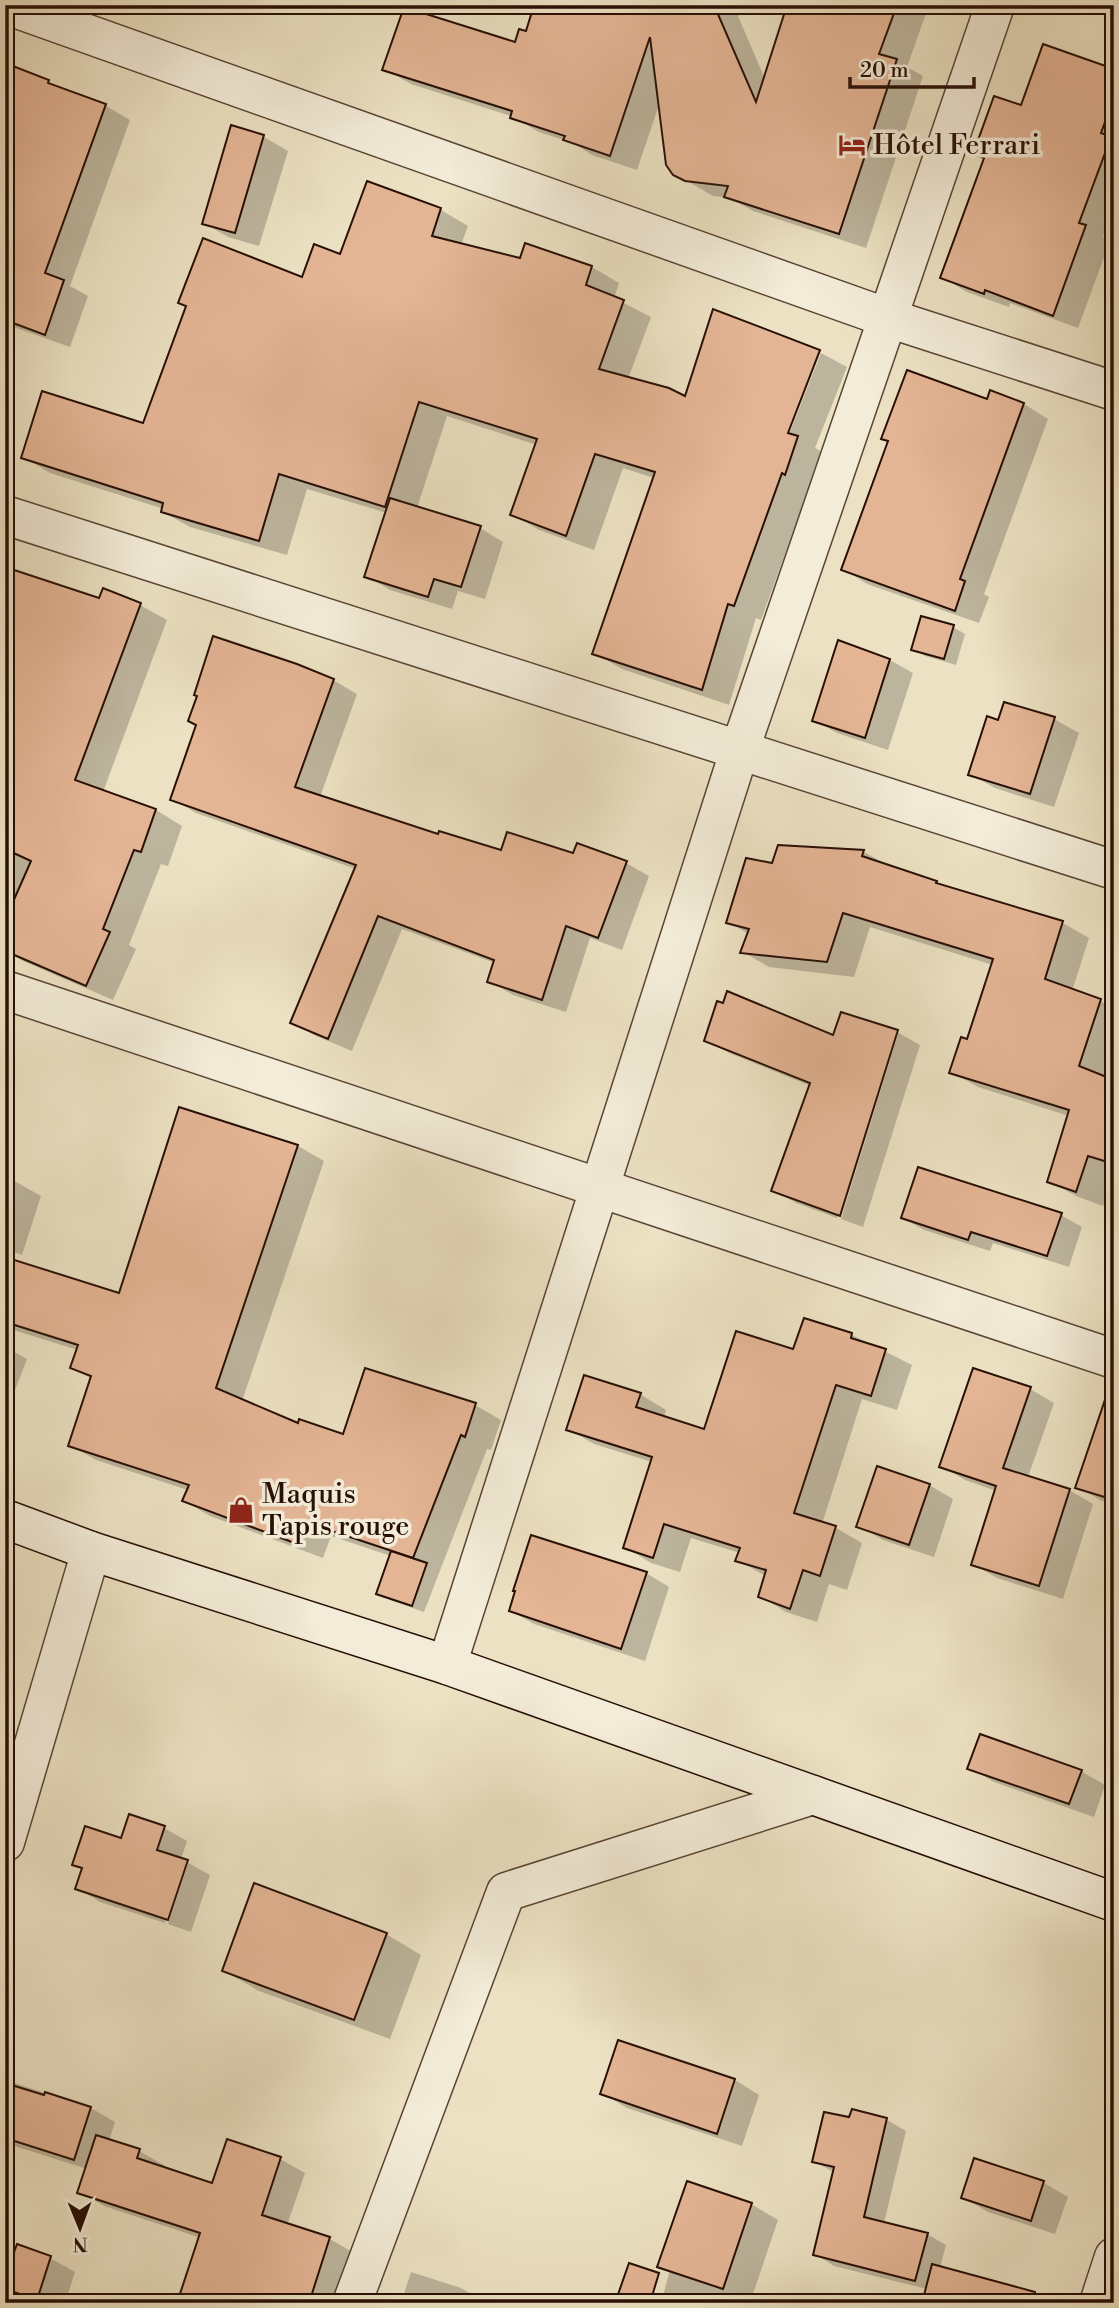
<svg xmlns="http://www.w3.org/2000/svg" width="1119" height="2308" font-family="'Libre Bodoni',serif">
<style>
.shadow{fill:#0003;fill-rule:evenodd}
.building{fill:#e4b595;stroke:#280f06;stroke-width:2}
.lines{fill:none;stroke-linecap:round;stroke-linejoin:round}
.street-casing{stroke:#594435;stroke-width:41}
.secondary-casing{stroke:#280f06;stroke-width:41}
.street{stroke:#f3ecd8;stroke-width:38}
.secondary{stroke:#f3ecd8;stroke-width:38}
.labels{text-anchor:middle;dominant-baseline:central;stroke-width:7;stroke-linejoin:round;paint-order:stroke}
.poi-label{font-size:28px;fill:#280f06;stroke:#f3ecd8;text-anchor:start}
</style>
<rect width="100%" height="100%" fill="#ece2c3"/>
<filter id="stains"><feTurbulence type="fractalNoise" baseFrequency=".00286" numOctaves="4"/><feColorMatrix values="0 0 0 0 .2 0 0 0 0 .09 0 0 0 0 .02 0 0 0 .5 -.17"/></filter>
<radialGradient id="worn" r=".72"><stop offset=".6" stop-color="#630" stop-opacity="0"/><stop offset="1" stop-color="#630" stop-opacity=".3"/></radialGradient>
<!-- shadow -->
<g class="shadow">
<path d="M 536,5 L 757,5 L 738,16 L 765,79 L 789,5 L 929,5 L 907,67 L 923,76 L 866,248 L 753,211 L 730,198 L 713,196 L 675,174 L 660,102 L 637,170 L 592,155 L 573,143 L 539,132 L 511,116 L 411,84 L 384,69 L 516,44 L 527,33 Z"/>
<path d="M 5,65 L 62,90 L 106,106 L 130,120 L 70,286 L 88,296 L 70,347 L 5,324 Z"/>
<path d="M 1114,71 L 1114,208 L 1103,237 L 1110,241 L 1078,328 L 1010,303 L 1009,307 L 967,292 L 942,277 L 985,159 L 976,154 L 1022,108 Z"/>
<path d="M 232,127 L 264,137 L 288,151 L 259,246 L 228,237 L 204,223 Z"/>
<path d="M 368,184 L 441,210 L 468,226 L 461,245 L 521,260 L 592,267 L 619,283 L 614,298 L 651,317 L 628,379 L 686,398 L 714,312 L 819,352 L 847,367 L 815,448 L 825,454 L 809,488 L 761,620 L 756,618 L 729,705 L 622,669 L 594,653 L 654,478 L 623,468 L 594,550 L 539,530 L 512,514 L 537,445 L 447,416 L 417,508 L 480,528 L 503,542 L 485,599 L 458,591 L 452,609 L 390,590 L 367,576 L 387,513 L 307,489 L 287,555 L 190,527 L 163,512 L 164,509 L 50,473 L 23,457 L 144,425 L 303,279 L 341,256 ZM 817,353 L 821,353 L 786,442 L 783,440 Z"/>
<path d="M 991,393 L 1024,404 L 1048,419 L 984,594 L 989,597 L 979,623 L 867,584 L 843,569 L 988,401 Z"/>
<path d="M 5,552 L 15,557 L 10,570 L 100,601 L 140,605 L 167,620 L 103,792 L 156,810 L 182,826 L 168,866 L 161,864 L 129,945 L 136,949 L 113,1000 L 23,961 L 5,950 Z"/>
<path d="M 1114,602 L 1114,630 L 1106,626 Z"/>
<path d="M 953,627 L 965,634 L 956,665 L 925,656 L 913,649 Z"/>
<path d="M 890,660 L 913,673 L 888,750 L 837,733 L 814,720 Z"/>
<path d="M 333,680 L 357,694 L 320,797 L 439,836 L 502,853 L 574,855 L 626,863 L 649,876 L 622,950 L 590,938 L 566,1012 L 513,995 L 489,981 L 495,963 L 402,929 L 352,1051 L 316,1036 L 292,1023 L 356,869 L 196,813 L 172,799 Z"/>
<path d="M 1114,690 L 1114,708 L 1109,705 Z"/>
<path d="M 1005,704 L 1054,719 L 1079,733 L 1054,807 L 995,788 L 970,774 L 1000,722 Z"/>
<path d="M 779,847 L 864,852 L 891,867 L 945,887 L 1063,923 L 1089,938 L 1072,991 L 1100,1001 L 1114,1008 L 1114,1056 L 1106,1079 L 1114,1081 L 1114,1174 L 1103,1206 L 1076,1196 L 1049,1181 L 1069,1116 L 978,1087 L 951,1072 L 968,1041 L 993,965 L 870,927 L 854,977 L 769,967 L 743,952 L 749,934 L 728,922 L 774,865 Z"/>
<path d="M 897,1032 L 920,1045 L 863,1227 L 841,1219 L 898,1034 L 895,1034 L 837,1218 L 796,1203 L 773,1190 L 811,1086 L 729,1053 L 706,1040 L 835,1037 Z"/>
<path d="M 180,1110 L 298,1146 L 324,1161 L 242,1401 L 299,1425 L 344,1436 L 475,1405 L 501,1420 L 491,1450 L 487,1449 L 424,1612 L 390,1600 L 378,1593 L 391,1556 L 331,1536 L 323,1558 L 210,1516 L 184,1501 L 188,1490 L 96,1460 L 70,1445 L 92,1379 L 72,1368 L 78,1350 L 13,1330 L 5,1325 L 5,1259 L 120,1295 Z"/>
<path d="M 5,1179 L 16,1182 L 41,1196 L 22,1255 L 5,1249 Z"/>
<path d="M 1061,1215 L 1082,1227 L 1069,1267 L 993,1243 L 990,1251 L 924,1230 L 903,1218 Z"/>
<path d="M 805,1320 L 852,1335 L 912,1365 L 897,1410 L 862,1399 L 822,1524 L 836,1528 L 862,1543 L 847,1590 L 829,1584 L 817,1622 L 786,1612 L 760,1596 L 766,1576 L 737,1560 L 740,1553 L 691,1538 L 680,1572 L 651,1563 L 625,1547 L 652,1462 L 594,1444 L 568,1429 L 640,1394 L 666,1410 L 664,1417 L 706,1431 L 794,1351 Z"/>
<path d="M 5,1347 L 27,1359 L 5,1416 Z"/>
<path d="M 1030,1389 L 1054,1403 L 1028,1477 L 1069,1490 L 1093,1504 L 1063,1599 L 997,1578 L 973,1564 L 996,1491 L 965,1480 L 941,1466 Z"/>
<path d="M 1114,1443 L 1114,1505 L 1102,1501 L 1078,1487 Z"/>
<path d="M 929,1485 L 953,1499 L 934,1557 L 883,1540 L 859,1526 Z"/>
<path d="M 646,1573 L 669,1587 L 645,1661 L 534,1624 L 511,1611 Z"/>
<path d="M 5,1734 L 29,1748 L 5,1812 Z"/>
<path d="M 970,1768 L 1081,1771 L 1105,1785 L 1094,1817 L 994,1782 Z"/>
<path d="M 164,1828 L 187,1841 L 181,1859 L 210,1875 L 191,1932 L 168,1924 L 188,1864 L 185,1864 L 165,1923 L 100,1902 L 77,1888 L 83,1869 L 74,1864 L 122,1840 Z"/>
<path d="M 386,1934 L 421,1955 L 390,2039 L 259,1991 L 224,1971 Z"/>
<path d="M 620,2042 L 735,2080 L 759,2095 L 742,2146 L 627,2108 L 602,2093 Z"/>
<path d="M 5,2080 L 91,2108 L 115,2122 L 109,2141 L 139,2151 L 164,2165 L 162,2168 L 213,2185 L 280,2159 L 305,2173 L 287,2225 L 330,2239 L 354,2253 L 338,2303 L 179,2303 L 201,2238 L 104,2206 L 79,2192 L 87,2169 L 5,2143 Z"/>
<path d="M 853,2111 L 887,2120 L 906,2131 L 884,2223 L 927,2234 L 946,2245 L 940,2268 L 1036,2294 L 1051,2303 L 924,2303 L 927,2289 L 834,2266 L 815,2254 L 835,2173 L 814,2161 L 850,2120 Z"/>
<path d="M 975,2160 L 1044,2183 L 1068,2197 L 1055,2234 L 988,2212 L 963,2197 Z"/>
<path d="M 693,2185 L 751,2204 L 778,2220 L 750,2303 L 661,2303 Z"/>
<path d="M 50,2258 L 75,2272 L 65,2303 L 32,2303 L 5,2288 Z"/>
<path d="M 411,2272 L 461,2288 L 486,2303 L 401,2303 Z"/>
<path d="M 531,2295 L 556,2303 L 528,2303 Z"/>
</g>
<!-- building -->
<g class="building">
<path d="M 534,5 L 714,5 L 756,102 L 787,5 L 897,5 L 879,54 L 897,59 L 839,234 L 724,197 L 728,186 L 685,181 L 673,175 L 666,165 L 650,37 L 610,156 L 563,140 L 565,136 L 510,118 L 512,111 L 382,70 L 404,7 L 515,42 L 519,29 L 526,31 Z"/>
<path d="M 1043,44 L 1114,69 L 1114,98 L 1101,133 L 1111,137 L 1079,223 L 1086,225 L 1053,316 L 985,290 L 984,294 L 940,278 L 984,158 L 973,154 L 994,96 L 1021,105 Z"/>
<path d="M 5,63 L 49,80 L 48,83 L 106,104 L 45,273 L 64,280 L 45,335 L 5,320 Z"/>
<path d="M 231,125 L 264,135 L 235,233 L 202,224 Z"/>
<path d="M 367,181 L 441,208 L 432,236 L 520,258 L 525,243 L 592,266 L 586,285 L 624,300 L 599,369 L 669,388 L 685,396 L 713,309 L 820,350 L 788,433 L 798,436 L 785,475 L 782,473 L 734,606 L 728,604 L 702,690 L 592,654 L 655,472 L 595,454 L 566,536 L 510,515 L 537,439 L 419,402 L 385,507 L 279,474 L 259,541 L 161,512 L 163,503 L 21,458 L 42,391 L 143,423 L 186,306 L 178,303 L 203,238 L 302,277 L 314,244 L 340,254 Z"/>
<path d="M 907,370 L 987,399 L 990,390 L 1024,403 L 960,579 L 965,581 L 955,611 L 841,570 L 888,441 L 881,439 Z"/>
<path d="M 390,498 L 481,526 L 461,587 L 434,579 L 428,597 L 364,577 Z"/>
<path d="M 5,567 L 99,598 L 103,588 L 141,603 L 75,780 L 156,809 L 141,852 L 134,850 L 103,929 L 110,932 L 86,986 L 5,951 L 5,920 L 31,861 L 5,849 Z"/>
<path d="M 921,616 L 954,625 L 944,659 L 911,650 Z"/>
<path d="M 213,636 L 297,664 L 334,679 L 295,787 L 438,834 L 439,831 L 501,850 L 507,832 L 573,853 L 577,843 L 627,861 L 598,938 L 566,926 L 542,1000 L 487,982 L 494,960 L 378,916 L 328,1039 L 290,1023 L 356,865 L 170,800 L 196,725 L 188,721 L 197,696 L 194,695 Z"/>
<path d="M 838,640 L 890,659 L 865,738 L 812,721 Z"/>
<path d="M 1004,702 L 1055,717 L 1030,794 L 968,775 L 987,716 L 998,720 Z"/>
<path d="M 778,845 L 864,850 L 862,856 L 937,881 L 936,883 L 1063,921 L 1045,979 L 1101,999 L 1079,1066 L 1114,1080 L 1114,1164 L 1088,1156 L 1076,1192 L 1047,1182 L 1069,1110 L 949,1073 L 961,1037 L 967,1039 L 993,959 L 843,913 L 827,962 L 740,953 L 749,929 L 726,923 L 746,858 L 772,863 Z"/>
<path d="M 727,991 L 833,1035 L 841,1012 L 898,1030 L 840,1216 L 771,1191 L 810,1083 L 704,1041 L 717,1001 L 723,1003 Z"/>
<path d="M 179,1107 L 298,1145 L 216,1388 L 298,1423 L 299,1419 L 343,1434 L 365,1368 L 476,1403 L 465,1437 L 461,1435 L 413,1558 L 305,1522 L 297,1544 L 182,1501 L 189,1485 L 68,1446 L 91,1376 L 70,1368 L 78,1345 L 5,1322 L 5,1257 L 119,1293 Z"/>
<path d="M 918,1167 L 1062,1213 L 1047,1256 L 971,1232 L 968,1240 L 901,1218 Z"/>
<path d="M 804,1318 L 852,1333 L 851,1338 L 886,1349 L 871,1396 L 836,1385 L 794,1513 L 836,1526 L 820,1576 L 803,1570 L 790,1609 L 758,1597 L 766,1570 L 735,1561 L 740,1548 L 664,1524 L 653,1558 L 623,1548 L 652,1457 L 566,1430 L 584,1375 L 641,1393 L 636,1407 L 704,1429 L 736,1331 L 793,1349 Z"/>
<path d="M 973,1368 L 1031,1387 L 1003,1468 L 1070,1489 L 1039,1586 L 971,1565 L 996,1486 L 939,1467 Z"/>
<path d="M 1108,1391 L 1114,1392 L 1114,1500 L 1075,1488 Z"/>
<path d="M 877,1466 L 930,1484 L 909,1545 L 856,1527 Z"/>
<path d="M 531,1535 L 647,1572 L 621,1649 L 509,1611 L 515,1591 L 513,1591 Z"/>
<path d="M 391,1551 L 427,1563 L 412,1606 L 376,1594 Z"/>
<path d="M 980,1734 L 1082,1770 L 1069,1804 L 967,1769 Z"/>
<path d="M 129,1814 L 165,1826 L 157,1850 L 188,1860 L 168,1920 L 75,1889 L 82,1868 L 72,1865 L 85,1826 L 121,1838 Z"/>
<path d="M 254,1883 L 387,1933 L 354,2020 L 222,1971 Z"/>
<path d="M 618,2040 L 735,2079 L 717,2134 L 600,2094 Z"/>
<path d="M 5,2083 L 44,2095 L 45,2092 L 91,2107 L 74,2160 L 5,2138 Z"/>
<path d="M 852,2109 L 887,2118 L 864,2217 L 928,2233 L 915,2281 L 813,2255 L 834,2167 L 812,2162 L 824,2112 L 849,2117 Z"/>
<path d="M 96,2135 L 140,2149 L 137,2158 L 212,2183 L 227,2139 L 281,2157 L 262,2215 L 330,2237 L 309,2303 L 177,2303 L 200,2233 L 77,2193 Z"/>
<path d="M 974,2158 L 1044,2181 L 1031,2221 L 961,2198 Z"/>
<path d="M 687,2181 L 752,2203 L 723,2289 L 657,2267 Z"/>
<path d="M 17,2244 L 51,2256 L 37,2300 L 5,2289 L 5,2277 Z"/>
<path d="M 629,2263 L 659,2273 L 650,2303 L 615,2303 Z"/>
<path d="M 932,2264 L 1035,2292 L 1034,2303 L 922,2303 Z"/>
</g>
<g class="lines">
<defs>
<g id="street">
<path d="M 6,5 L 888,318 L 1114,391"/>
<path d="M 5,515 L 1114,870"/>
<path d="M 5,990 L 1114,1359"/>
<path d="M 447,1665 L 740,749 L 995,5"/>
<path d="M 5,1842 L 91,1551"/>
<path d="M 352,2303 L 506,1892 L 813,1795"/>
<path d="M 1099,2303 L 1114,2257"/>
</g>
<path id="secondary" d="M 5,1519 L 91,1551 L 447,1665 L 1114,1902"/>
</defs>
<!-- street casing -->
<use href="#street" class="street-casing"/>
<!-- secondary casing -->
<use href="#secondary" class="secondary-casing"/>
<!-- street -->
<use href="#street" class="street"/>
<!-- secondary -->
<use href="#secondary" class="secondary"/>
</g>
<!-- icons -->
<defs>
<symbol id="hotel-bare" viewBox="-9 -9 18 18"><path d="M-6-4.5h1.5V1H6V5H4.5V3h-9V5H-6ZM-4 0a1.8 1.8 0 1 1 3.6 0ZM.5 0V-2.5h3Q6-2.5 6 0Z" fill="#8f2418" stroke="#f3ecd8" stroke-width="2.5" paint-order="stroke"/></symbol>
<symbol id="shop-bare" viewBox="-9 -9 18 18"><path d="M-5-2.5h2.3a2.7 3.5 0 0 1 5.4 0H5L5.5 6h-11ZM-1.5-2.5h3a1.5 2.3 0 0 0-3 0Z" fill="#8f2418" stroke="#f3ecd8" stroke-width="2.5" paint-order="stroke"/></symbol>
</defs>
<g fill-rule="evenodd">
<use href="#hotel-bare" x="833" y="126" width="38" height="38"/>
<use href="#shop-bare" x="222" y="1491" width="38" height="38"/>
</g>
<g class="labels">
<!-- poi labels -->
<g class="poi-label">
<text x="873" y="145">Hôtel Ferrari</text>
<text x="262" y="1494">Maquis<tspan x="262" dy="32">Tapis rouge</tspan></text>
</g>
</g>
<!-- margin -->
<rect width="1119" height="2308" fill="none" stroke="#ece2c3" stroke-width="28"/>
<rect x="7" y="7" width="1105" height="2294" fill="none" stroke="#280f06" stroke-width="3.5"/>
<rect x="14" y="14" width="1091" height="2280" fill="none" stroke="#280f06" stroke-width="2"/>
<!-- north arrow -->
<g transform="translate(80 2228) rotate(179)" stroke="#f3ecd8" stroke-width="5" paint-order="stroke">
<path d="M0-5L12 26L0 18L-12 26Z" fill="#280f06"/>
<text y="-10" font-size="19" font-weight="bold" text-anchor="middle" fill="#280f06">N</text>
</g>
<!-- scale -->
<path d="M850 77v10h124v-10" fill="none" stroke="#280f06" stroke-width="3.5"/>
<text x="860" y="77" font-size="21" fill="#280f06" stroke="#f3ecd8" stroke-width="5" paint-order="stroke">20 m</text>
<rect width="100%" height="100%" filter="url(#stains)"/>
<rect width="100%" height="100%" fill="url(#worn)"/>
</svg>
